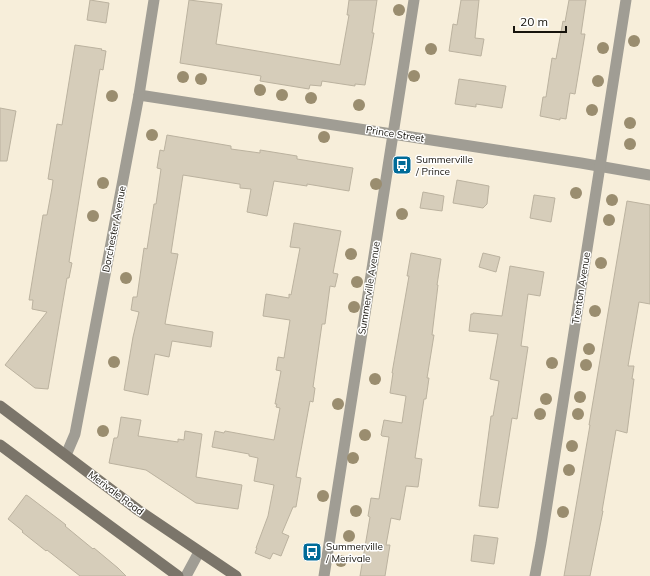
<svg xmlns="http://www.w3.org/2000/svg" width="650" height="576" font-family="Mulish,sans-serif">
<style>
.building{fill:#d6cdba;stroke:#bbb29f}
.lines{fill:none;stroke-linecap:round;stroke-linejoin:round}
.minor{stroke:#a09d94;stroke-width:11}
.secondary{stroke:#7b756a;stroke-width:11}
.tree{fill:#9a8d6f}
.labels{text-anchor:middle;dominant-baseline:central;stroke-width:3;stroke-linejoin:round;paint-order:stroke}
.street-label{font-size:10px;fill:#17140d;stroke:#fff}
.poi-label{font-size:10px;fill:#17140d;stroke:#fff;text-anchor:start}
</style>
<rect width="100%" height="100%" fill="#f7eeda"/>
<!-- building -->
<g class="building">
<path d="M 90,0 L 109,3 L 106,23 L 87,20 Z"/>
<path d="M 189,0 L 222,4 L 216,44 L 340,65 L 349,15 L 347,15 L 349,0 L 377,0 L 372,33 L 374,33 L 365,85 L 355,84 L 355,86 L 322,81 L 321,86 L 310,85 L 309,89 L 260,81 L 261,76 L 180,63 Z"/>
<path d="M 461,0 L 479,0 L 475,38 L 484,39 L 481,56 L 449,51 L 453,24 L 457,25 Z"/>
<path d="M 569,0 L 586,0 L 581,34 L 585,34 L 575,94 L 570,93 L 566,119 L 560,118 L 560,120 L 540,116 L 543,97 L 546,97 L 552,58 L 556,59 L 563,21 L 565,22 Z"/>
<path d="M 75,45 L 102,49 L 101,50 L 106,51 L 103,70 L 100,69 L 69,262 L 72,263 L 69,278 L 67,278 L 48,389 L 35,388 L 5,365 L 47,312 L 32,309 L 33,300 L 29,300 L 43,215 L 47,215 L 52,188 L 53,180 L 48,179 L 57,124 L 62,125 Z"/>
<path d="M 459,79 L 506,86 L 502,108 L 476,104 L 476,107 L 455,104 Z"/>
<path d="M 0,108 L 16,111 L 7,161 L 0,161 Z"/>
<path d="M 167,135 L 231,146 L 231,149 L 260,153 L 260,150 L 297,156 L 297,159 L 353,168 L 349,191 L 307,184 L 307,186 L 274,181 L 267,216 L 247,212 L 251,189 L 240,188 L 240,184 L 239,184 L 183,175 L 171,253 L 178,254 L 168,307 L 165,324 L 213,332 L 211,347 L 172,341 L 169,357 L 155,354 L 148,395 L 124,390 L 133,337 L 139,312 L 131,310 L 133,297 L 137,297 L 144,248 L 147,249 L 154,204 L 156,204 L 161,169 L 157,168 L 160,150 L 164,151 Z"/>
<path d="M 457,180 L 489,186 L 487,204 L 483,208 L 453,203 Z"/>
<path d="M 423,192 L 444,196 L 442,211 L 420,208 Z"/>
<path d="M 534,195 L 555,198 L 551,222 L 530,218 Z"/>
<path d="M 627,201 L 650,205 L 650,304 L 639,302 L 628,366 L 634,366 L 632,379 L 634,379 L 627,433 L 616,430 L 602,511 L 603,511 L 590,576 L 564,576 L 590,425 L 589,425 Z"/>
<path d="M 294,223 L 341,231 L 333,273 L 338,274 L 335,287 L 330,286 L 325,324 L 322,324 L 313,387 L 315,388 L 313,402 L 310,401 L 296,477 L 301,478 L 296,507 L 293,507 L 282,533 L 289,536 L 281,556 L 273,553 L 270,559 L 255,553 L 257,548 L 256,548 L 268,516 L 274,485 L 254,481 L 258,458 L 249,456 L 249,454 L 212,447 L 215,431 L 224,433 L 225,431 L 274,440 L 280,408 L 276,407 L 277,404 L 275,404 L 281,371 L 276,370 L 278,357 L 284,358 L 290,320 L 263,316 L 266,294 L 289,298 L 289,294 L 291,295 L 300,248 L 290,247 Z"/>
<path d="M 411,253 L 441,259 L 437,285 L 438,285 L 432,335 L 434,335 L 427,378 L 429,378 L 426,399 L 424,399 L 415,458 L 422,459 L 418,487 L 406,486 L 400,520 L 391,518 L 386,545 L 390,545 L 385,576 L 360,576 L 370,517 L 368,516 L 371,498 L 379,499 L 389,437 L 382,436 L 381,435 L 384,420 L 402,423 L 406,396 L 390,393 L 393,373 L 392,373 L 409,276 L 407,276 Z"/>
<path d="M 483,253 L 500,257 L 496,272 L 479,267 Z"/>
<path d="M 510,266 L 544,272 L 540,296 L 528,294 L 521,346 L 528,347 L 517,419 L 512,418 L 498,508 L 479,506 L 491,416 L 493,416 L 499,381 L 490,379 L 498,334 L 469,331 L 471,314 L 473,314 L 473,313 L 502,316 Z"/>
<path d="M 121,417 L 141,420 L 138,436 L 178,442 L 178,439 L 184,440 L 185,431 L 202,434 L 196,477 L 242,485 L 238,509 L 196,503 L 146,470 L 109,463 L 114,438 L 117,438 L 118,436 Z"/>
<path d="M 26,495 L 28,496 L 61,521 L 66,525 L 65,526 L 93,549 L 94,548 L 118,568 L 126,576 L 80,576 L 47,550 L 46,551 L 22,532 L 23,531 L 8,519 Z"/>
<path d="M 474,535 L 498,538 L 494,564 L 471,561 Z"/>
</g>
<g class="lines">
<!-- minor -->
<g class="minor">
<path d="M 139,95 L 581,163 L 650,175"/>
<path d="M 66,455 L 75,434 L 139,95 L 154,0"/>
<path d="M 186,576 L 199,552"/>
<path d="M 324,576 L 414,0"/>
<path d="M 535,576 L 541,543 L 626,0"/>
</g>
<!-- secondary -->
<g class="secondary">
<path d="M 0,406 L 138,510 L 236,576"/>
<path d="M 0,445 L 46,479 L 178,576"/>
</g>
</g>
<!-- trees -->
<g class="tree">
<circle cx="399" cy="10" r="6"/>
<circle cx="634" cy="41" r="6"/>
<circle cx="603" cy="48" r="6"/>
<circle cx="431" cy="49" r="6"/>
<circle cx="414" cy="76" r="6"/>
<circle cx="183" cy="77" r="6"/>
<circle cx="201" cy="79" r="6"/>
<circle cx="598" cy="81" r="6"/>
<circle cx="260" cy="90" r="6"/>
<circle cx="282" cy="95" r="6"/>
<circle cx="112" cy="96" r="6"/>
<circle cx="311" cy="98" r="6"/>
<circle cx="359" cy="105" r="6"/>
<circle cx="592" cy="110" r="6"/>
<circle cx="630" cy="123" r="6"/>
<circle cx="152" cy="135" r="6"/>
<circle cx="324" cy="137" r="6"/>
<circle cx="630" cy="144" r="6"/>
<circle cx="103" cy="183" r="6"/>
<circle cx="376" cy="184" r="6"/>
<circle cx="576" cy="193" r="6"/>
<circle cx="612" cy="200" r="6"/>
<circle cx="402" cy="214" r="6"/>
<circle cx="93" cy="216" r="6"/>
<circle cx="609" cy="220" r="6"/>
<circle cx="351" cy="254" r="6"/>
<circle cx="601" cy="263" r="6"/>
<circle cx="126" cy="278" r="6"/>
<circle cx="357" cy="282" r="6"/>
<circle cx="354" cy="307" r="6"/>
<circle cx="595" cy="311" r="6"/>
<circle cx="589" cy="349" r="6"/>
<circle cx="114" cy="362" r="6"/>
<circle cx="552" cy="363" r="6"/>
<circle cx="586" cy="365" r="6"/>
<circle cx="375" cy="379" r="6"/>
<circle cx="580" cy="397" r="6"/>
<circle cx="546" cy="399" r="6"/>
<circle cx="338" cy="404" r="6"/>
<circle cx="540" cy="414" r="6"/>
<circle cx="578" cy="414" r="6"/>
<circle cx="103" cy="431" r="6"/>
<circle cx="365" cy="435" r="6"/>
<circle cx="572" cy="446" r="6"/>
<circle cx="353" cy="458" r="6"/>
<circle cx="569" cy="470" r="6"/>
<circle cx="323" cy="496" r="6"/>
<circle cx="356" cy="511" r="6"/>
<circle cx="563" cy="512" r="6"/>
<circle cx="349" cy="536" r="6"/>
<circle cx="341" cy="561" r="6"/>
</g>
<!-- icons -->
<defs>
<symbol id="bus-square" viewBox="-11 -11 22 22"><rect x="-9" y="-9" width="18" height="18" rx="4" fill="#006b98" stroke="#fff"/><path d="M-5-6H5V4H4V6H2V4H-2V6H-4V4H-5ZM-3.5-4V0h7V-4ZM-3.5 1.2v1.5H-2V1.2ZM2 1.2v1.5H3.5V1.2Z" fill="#fff"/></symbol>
</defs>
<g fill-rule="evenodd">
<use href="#bus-square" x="391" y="154" width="22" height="22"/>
<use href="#bus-square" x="301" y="541" width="22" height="22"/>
</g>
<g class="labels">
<!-- street labels -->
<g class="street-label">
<text transform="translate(395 134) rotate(9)">Prince Street</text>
<text transform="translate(114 229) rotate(-79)">Dorchester Avenue</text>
<text transform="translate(369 288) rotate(-81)">Summerville Avenue</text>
<text transform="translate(581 288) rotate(-81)">Trenton Avenue</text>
<text transform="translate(116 493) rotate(37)">Merivale Road</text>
</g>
<!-- poi labels -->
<g class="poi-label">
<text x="416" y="159">Summerville<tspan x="416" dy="12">/ Prince</tspan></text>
<text x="326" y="546">Summerville<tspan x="326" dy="12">/ Merivale</tspan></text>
</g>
</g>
<!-- scale -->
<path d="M514 26v6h52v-6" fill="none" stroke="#17140d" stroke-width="2"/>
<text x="520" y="26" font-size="12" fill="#17140d" stroke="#ffffff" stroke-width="3" paint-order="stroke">20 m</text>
</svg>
